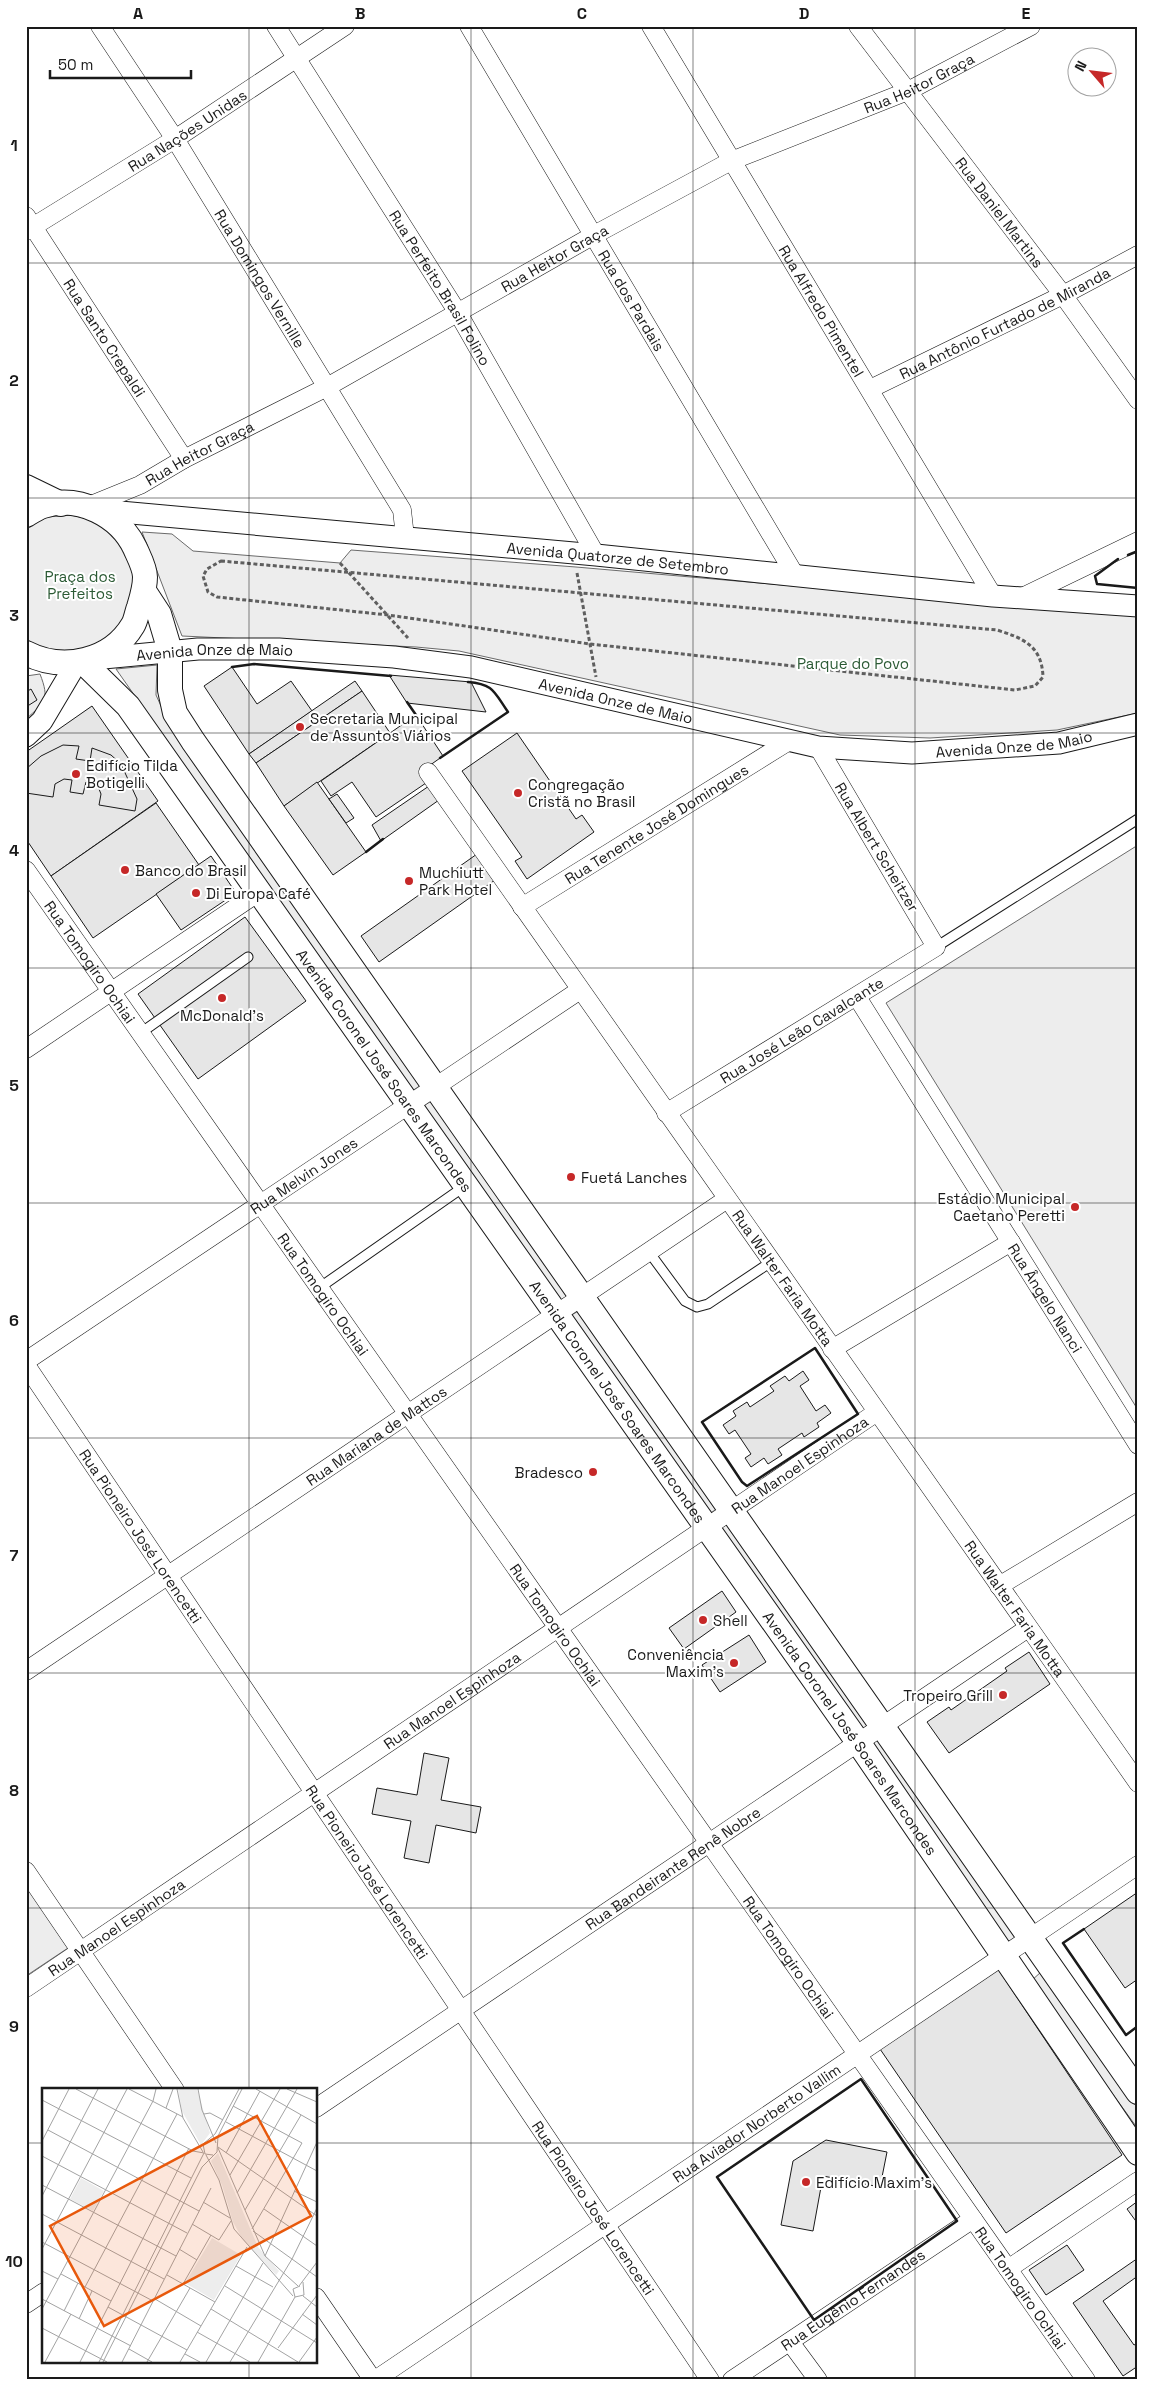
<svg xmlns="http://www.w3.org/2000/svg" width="1164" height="2406" font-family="'Space Grotesk',sans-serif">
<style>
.green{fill:#ededed;stroke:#6a6a6a}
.building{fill:#e6e6e6;stroke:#1a1a1a}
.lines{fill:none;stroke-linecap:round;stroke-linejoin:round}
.service-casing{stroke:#1a1a1a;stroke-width:11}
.minor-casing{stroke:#1a1a1a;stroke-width:19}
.tertiary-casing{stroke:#1a1a1a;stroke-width:23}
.secondary-casing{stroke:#1a1a1a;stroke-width:26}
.path{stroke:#5f5f5f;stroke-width:3;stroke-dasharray:4 2.5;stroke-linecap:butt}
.service{stroke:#fff;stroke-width:9}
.minor{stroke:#fff;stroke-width:18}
.tertiary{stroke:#fff;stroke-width:21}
.secondary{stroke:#fff;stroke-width:24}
.wall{stroke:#1a1a1a;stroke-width:2.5}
.grid{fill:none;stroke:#1a1a1a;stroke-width:1;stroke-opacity:0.55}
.poi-dot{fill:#c62828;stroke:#fff;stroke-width:2}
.labels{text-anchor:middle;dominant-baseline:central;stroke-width:4;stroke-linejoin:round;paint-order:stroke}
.street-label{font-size:15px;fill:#1a1a1a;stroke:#fff}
.park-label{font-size:15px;fill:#2b5a34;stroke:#fff}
.poi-label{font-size:15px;fill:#1a1a1a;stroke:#fff;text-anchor:start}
.inset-road{fill:none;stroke:#a3a3a3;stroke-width:1}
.view{fill:#e8590c;fill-opacity:0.15;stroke:#e8590c;stroke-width:2.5}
.inset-edge{fill:none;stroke:#1a1a1a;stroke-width:2.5}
.neatline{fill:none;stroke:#1a1a1a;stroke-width:2}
.grid-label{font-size:16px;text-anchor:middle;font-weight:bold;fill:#1a1a1a}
</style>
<rect width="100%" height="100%" fill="#fff"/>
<!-- green -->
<g class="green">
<path d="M 71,515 L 92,520 L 111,532 L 125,549 L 133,569 L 134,591 L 129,612 L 117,630 L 101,645 L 59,655 L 26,642 L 26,527 L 47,517 Z"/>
<path d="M 142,532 L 172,534 L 193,551 L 340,563 L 351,550 L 576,567 L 1138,616 L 1138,713 L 1057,730 L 930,738 L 840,735 L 459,651 L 416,647 L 182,636 Z"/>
<path d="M 157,665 L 156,695 L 166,717 L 421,1085 L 412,1091 L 116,669 Z"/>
<path d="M 40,674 C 50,700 45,702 26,719 L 26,676 Z"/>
<path d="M 1138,845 L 1138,1410 L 886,1003 Z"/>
<path d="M 433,1100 L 569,1295 L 559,1301 L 422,1107 Z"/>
<path d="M 580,1310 L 718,1508 L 709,1514 L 570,1316 Z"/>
<path d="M 729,1523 L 870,1724 L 860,1730 L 719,1529 Z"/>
<path d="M 880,1738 L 1019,1936 L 1008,1943 L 870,1745 Z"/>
<path d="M 26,1885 L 68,1948 L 26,1976 Z"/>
<path d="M 1041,1972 L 1138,2109 L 1138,2129 L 1031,1981 Z"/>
</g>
<!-- building -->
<g class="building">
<path d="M 232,667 L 257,704 L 291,681 L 312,711 L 249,754 L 204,686 Z"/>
<path d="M 389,675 L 471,682 L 486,712 L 407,703 Z"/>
<path d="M 355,681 L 362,691 L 256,763 L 249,754 Z"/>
<path d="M 31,689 L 37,700 L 26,707 L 26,692 Z"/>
<path d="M 362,691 L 390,733 L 284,806 L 256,763 Z"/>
<path d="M 92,706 L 158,801 L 51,876 L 26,839 L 26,752 Z"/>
<path d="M 416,715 L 443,756 L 419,773 L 426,783 L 376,817 L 352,782 L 331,796 L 321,781 Z"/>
<path d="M 517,733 L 576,819 L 582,815 L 594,832 L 527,879 L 515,861 L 522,857 L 462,771 Z"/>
<path d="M 63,745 L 79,746 L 76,759 L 90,761 L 92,748 L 111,755 L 121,764 L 137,799 L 135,811 L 99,805 L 101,794 L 97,784 L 86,782 L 83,794 L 70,792 L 72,780 L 64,779 L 55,784 L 53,797 L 26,793 L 26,769 L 41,756 Z"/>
<path d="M 317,782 L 366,852 L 333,875 L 284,806 Z"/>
<path d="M 429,786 L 439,800 L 381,841 L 372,825 Z"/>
<path d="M 337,794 L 354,818 L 346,823 L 329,799 Z"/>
<path d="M 156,803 L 199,865 L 93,938 L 51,876 Z"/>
<path d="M 477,854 L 495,880 L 379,962 L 361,936 Z"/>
<path d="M 211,856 L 236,893 L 181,930 L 156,894 Z"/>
<path d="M 245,917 L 306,1001 L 198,1079 L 138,994 Z"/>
<path d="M 803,1371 L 809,1380 L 800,1386 L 816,1411 L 825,1405 L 831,1413 L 817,1423 L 819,1427 L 804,1437 L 802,1433 L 778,1449 L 782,1455 L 768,1464 L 764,1458 L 751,1467 L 745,1458 L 751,1454 L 735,1430 L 729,1434 L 723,1425 L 736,1416 L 733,1411 L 747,1402 L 750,1407 L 774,1391 L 770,1386 L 785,1376 L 789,1381 Z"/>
<path d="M 722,1591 L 736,1612 L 684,1649 L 669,1628 Z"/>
<path d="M 749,1635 L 766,1662 L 720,1692 L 702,1665 Z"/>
<path d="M 1029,1652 L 1050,1684 L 949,1753 L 927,1722 L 949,1707 L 951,1710 L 1007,1671 L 1005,1668 Z"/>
<path d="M 424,1753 L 449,1758 L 441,1800 L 481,1807 L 476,1833 L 436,1825 L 429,1863 L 404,1858 L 411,1821 L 372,1814 L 377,1788 L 417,1795 Z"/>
<path d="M 1138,1892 L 1138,1979 L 1125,1988 L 1084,1929 Z"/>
<path d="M 998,1969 L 1122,2155 L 1006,2233 L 880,2049 Z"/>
<path d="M 826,2140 L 887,2152 L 880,2187 L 823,2176 L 813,2231 L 781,2225 L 793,2161 Z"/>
<path d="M 1138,2201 L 1138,2224 L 1127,2209 Z"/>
<path d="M 1067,2245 L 1084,2270 L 1046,2295 L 1029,2270 Z"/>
<path d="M 1138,2258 L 1138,2282 L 1135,2278 L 1103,2301 L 1134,2345 L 1138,2343 L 1138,2366 L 1123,2376 L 1073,2303 Z"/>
</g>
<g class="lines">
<defs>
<g id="service">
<path d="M 936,947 L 1138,819"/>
<path d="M 142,1032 L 248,957"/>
<path d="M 649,1252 L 685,1301 L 697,1307 L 708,1304 L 771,1262"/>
<path d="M 319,1288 L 465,1186"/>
</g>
<g id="minor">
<path id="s1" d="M 100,26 L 175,139 L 402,510 L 405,537"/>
<path id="s2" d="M 276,26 L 458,313 L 596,555"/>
<path id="s3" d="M 469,26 L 795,575"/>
<path id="s4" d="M 651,26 L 993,596"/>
<path id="s5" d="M 858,26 L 1063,295 L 1138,400"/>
<path id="s6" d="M 26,216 L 184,459"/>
<path id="s7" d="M 26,231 L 175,139 L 345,26"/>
<path id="s8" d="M 870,389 L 1063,295 L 1138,255"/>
<path id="s9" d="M 86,507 L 140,485 L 184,459 L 327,387 L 594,235 L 731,161 L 908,91 L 1031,26"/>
<path d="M 1020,598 L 1138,541"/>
<path id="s10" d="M 428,772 L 1138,1783"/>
<path id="s11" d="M 26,870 L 1086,2380"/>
<path id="s12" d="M 522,907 L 789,741"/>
<path id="s13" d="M 857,997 L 1138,1445"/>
<path d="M 26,1049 L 259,892"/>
<path id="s14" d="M 666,1113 L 936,947 L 818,747"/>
<path d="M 832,1349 L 1011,1242"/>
<path id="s15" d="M 26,1361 L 580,990"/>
<path id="s16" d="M 26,1365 L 710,2380"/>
<path d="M 999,1586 L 1138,1502"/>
<path id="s17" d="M 26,1671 L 727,1199"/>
<path d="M 26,1871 L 175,2090"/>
<path id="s18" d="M 26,1988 L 877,1412"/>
<path id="s19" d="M 316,2108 L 1028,1628"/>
<path d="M 1008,2269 L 1138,2181"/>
<path d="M 316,2297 L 373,2380"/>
<path d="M 26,2304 L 44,2292"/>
<path d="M 790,2342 L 818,2380"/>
<path id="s20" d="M 375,2380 L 1138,1865"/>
<path id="s21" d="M 732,2380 L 973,2219"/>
</g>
<g id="tertiary">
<path id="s22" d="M 98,510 L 596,555 L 993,596 L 1138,606"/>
<path id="s23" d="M 93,659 L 198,649 L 279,649 L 394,657 L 471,667 L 818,747 L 912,753 L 1059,743 L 1138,724"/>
<path d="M 26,736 L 42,721 L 77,662"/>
</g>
<g id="secondary">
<path d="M 26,487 L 61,504"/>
<path d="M 26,515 C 31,512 37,508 43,506 C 79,494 120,516 135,548 C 139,557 145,568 145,577 C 145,588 142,597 139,607 C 137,612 136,620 133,625 C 111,662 63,672 26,653"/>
<path d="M 144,591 L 159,614 L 170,651 L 170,690 L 175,713 L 193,741 L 1138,2092"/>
<path id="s24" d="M 82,661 L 128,706 L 858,1742 L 1138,2153"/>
</g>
</defs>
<!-- service casing -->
<use href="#service" class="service-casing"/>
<!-- minor casing -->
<use href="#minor" class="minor-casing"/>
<!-- tertiary casing -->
<use href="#tertiary" class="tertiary-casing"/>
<!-- secondary casing -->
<use href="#secondary" class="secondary-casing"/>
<!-- path -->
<g class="path">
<path d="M 221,561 L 997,630 C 1022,638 1042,645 1043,677 L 1035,686 L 1015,690 L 590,644 L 388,615 L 217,597 L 208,592 L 203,576 L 207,569 Z"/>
<path d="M 340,563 L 408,638"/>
<path d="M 577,573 L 596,677"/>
</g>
<!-- service -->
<use href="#service" class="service"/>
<!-- minor -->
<use href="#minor" class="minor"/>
<!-- tertiary -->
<use href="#tertiary" class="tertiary"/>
<!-- secondary -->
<use href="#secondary" class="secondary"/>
<!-- wall -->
<g class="wall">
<path d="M 1128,555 L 1138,551"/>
<path d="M 1118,559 L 1095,576 L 1097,584 L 1138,588"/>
<path d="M 232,667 L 254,664 L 391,676"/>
<path d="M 407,702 L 416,715"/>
<path d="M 440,758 L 508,712 C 494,692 494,684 468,682"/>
<path d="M 366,852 L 383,839"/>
<path d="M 815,1348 L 858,1414 L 747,1486 L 742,1482 L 702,1422 Z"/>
<path d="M 1084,1929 L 1063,1943 L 1126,2035 L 1138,2026"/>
<path d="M 861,2079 L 957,2221 L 814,2320 L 717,2177 Z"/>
</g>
</g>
<!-- grid -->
<path class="grid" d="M 249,26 L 249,2090M 471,26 L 471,2380M 693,26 L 693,2380M 915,26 L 915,2380M 26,263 L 1138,263M 26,498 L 1138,498M 26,733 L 1138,733M 26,968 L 1138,968M 26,1203 L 1138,1203M 26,1438 L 1138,1438M 26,1673 L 1138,1673M 26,1908 L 1138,1908M 26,2143 L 44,2143M 316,2143 L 1138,2143M 249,2362 L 249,2380"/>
<!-- markers -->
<g class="poi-dot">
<circle cx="300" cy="727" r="5"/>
<circle cx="76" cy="774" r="5"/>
<circle cx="518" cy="793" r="5"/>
<circle cx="125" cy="870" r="5"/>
<circle cx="409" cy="881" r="5"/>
<circle cx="196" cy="893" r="5"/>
<circle cx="222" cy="998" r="5"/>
<circle cx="571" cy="1177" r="5"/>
<circle cx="1075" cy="1207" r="5"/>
<circle cx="593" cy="1472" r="5"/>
<circle cx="703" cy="1620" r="5"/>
<circle cx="734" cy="1663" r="5"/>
<circle cx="1003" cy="1695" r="5"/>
<circle cx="806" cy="2182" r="5"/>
</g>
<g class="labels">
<!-- street labels -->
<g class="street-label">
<text stroke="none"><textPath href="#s9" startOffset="936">Rua Heitor Graça</textPath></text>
<text stroke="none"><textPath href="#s7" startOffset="190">Rua Nações Unidas</textPath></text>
<text stroke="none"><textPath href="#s5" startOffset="234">Rua Daniel Martins</textPath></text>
<text stroke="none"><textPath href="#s9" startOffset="531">Rua Heitor Graça</textPath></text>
<text stroke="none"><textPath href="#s1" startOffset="299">Rua Domingos Vernille</textPath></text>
<text stroke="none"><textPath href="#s2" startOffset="309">Rua Perfeito Brasil Folino</textPath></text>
<text stroke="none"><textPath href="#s3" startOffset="319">Rua dos Pardais</textPath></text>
<text stroke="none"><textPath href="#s4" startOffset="332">Rua Alfredo Pimentel</textPath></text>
<text stroke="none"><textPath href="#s8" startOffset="150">Rua Antônio Furtado de Miranda</textPath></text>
<text stroke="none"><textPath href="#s6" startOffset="145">Rua Santo Crepaldi</textPath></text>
<text stroke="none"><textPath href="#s9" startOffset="126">Rua Heitor Graça</textPath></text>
<text stroke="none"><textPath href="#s22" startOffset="522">Avenida Quatorze de Setembro</textPath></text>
<text stroke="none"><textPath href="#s23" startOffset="122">Avenida Onze de Maio</textPath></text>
<text stroke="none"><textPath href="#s23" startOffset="528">Avenida Onze de Maio</textPath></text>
<text stroke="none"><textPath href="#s23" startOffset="932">Avenida Onze de Maio</textPath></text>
<text stroke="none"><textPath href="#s12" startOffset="158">Rua Tenente José Domingues</textPath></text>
<text transform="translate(877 847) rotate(59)">Rua Albert Scheitzer</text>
<text stroke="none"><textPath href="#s11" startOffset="112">Rua Tomogiro Ochiai</textPath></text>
<text stroke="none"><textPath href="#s14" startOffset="159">Rua José Leão Cavalcante</textPath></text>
<text stroke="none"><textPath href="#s24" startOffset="510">Avenida Coronel José Soares Marcondes</textPath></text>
<text stroke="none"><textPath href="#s15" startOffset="334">Rua Melvin Jones</textPath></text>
<text stroke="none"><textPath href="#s10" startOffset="618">Rua Walter Faria Motta</textPath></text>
<text stroke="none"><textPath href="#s11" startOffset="518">Rua Tomogiro Ochiai</textPath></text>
<text stroke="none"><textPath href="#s13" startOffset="355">Rua Ângelo Nanci</textPath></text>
<text stroke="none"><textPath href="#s24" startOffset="915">Avenida Coronel José Soares Marcondes</textPath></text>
<text stroke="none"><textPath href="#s17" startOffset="422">Rua Mariana de Mattos</textPath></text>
<text stroke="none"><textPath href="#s18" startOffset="934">Rua Manoel Espinhoza</textPath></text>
<text stroke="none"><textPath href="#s16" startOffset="206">Rua Pioneiro José Lorencetti</textPath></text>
<text stroke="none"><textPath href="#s10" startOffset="1022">Rua Walter Faria Motta</textPath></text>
<text stroke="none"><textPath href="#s11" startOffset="922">Rua Tomogiro Ochiai</textPath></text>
<text stroke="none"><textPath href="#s18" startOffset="514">Rua Manoel Espinhoza</textPath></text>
<text stroke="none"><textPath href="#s24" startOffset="1320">Avenida Coronel José Soares Marcondes</textPath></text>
<text stroke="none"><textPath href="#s19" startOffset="430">Rua Bandeirante Renê Nobre</textPath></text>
<text stroke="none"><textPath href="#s16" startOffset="611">Rua Pioneiro José Lorencetti</textPath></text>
<text stroke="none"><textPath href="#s18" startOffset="109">Rua Manoel Espinhoza</textPath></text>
<text stroke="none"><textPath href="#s11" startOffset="1328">Rua Tomogiro Ochiai</textPath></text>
<text stroke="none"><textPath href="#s20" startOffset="460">Rua Aviador Norberto Vallim</textPath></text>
<text stroke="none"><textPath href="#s16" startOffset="1016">Rua Pioneiro José Lorencetti</textPath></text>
<text stroke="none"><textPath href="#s11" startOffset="1732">Rua Tomogiro Ochiai</textPath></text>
<text stroke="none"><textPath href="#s21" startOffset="145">Rua Eugênio Fernandes</textPath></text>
</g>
<!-- park labels -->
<g class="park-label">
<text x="80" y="576">Praça dos<tspan x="80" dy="17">Prefeitos</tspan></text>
<text x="853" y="663">Parque do Povo</text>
</g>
<!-- poi labels -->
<g class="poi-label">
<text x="310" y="718">Secretaria Municipal<tspan x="310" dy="17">de Assuntos Viários</tspan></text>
<text x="86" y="765">Edifício Tilda<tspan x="86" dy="17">Botigelli</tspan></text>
<text x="528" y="784">Congregação<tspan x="528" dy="17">Cristã no Brasil</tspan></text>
<text x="135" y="870">Banco do Brasil</text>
<text x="419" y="872">Muchiutt<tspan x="419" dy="17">Park Hotel</tspan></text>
<text x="206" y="893">Di Europa Café</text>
<text x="222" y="1015" text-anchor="middle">McDonald's</text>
<text x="581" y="1177">Fuetá Lanches</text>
<text x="1065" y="1198" text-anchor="end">Estádio Municipal<tspan x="1065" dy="17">Caetano Peretti</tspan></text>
<text x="583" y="1472" text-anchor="end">Bradesco</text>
<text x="713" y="1620">Shell</text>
<text x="724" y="1654" text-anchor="end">Conveniência<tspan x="724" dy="17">Maxim's</tspan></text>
<text x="993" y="1695" text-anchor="end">Tropeiro Grill</text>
<text x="816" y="2182">Edifício Maxim's</text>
</g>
</g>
<!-- overview -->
<g transform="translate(42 2088)">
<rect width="275" height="275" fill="#fff"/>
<path d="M 136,1 L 155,1 L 168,45 L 159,57 L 140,23 ZM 176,65 L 216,159 L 237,183 L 234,187 L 201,152 L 191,134 L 180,97 L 169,73 ZM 39,90 L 62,103 L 51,123 L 28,111 ZM 170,150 L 199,167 L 172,212 L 143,195 Z" fill="#ededed"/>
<path class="inset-road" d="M 34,1 L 151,63 L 162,65M 87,1 L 141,29M 135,1 L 141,30 L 161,64M 156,1 L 160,22 L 174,55M 214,1 L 275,36M 245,1 L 275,14M 0,12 L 149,90M 191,18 L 260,55 L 210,141M 124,20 L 131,1M 162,26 L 168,25 L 181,32M 184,34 L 275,83M 6,42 L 157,123M 0,53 L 27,1M 176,59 L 275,128M 176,60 L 223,168 L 256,198M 184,65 L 218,3M 164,67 L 177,92 L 192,141 L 251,208M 171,67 L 163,66 L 161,56 L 173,46 L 197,1M 0,68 L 145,145M 188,87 L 238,1M 0,97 L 134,168M 252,103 L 275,114M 195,105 L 255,1M 0,108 L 56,1M 161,114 L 188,130M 222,121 L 275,158M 203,122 L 259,27M 0,126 L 122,191M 150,136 L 177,152 L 189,133M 211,143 L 275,189M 0,154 L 111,213M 0,161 L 85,1M 137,161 L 155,172M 223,168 L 275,54M 194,178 L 231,199M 0,183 L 16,191M 19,186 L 69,213M 125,187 L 173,214M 141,196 L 169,147M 183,198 L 275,255M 257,198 L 275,174M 43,199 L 135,26M 261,208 L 275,219M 253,209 L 262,207 L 261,194M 253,209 L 251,201 L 258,198M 0,211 L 89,258M 113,211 L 159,238M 66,219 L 145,262M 0,221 L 111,13 L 114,1M 169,221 L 256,274M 22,223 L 36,195M 260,226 L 275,237M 37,231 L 50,203M 0,240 L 65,274M 155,244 L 208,274M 236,260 L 275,207M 87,261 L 110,274M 143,266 L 158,274M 3,274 L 29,226M 38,274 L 147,60M 57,274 L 162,65M 61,274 L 160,79 L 175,64 L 176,48 L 200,1M 80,274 L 169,100M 105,274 L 148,200M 138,274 L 205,159M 164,274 L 221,175M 188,274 L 250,171 L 275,120M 216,274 L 253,209M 257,274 L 275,249"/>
<path class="view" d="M 215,28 L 269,128 L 62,238 L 8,138 Z"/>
<rect width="275" height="275" class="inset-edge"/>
</g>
<!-- border -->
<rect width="1164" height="2406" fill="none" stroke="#ffffff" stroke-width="55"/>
<!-- north arrow -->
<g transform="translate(1092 72) rotate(298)"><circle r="24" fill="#ffffff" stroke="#a3a3a3"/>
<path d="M0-4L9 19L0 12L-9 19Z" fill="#c62828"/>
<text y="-8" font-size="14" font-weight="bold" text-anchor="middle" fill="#1a1a1a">N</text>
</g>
<!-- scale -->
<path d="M50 70v8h141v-8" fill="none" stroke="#1a1a1a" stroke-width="2.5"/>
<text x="58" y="70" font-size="15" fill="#1a1a1a" stroke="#ffffff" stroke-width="4" paint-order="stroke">50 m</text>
<rect x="28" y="28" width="1108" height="2350" class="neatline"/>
<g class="grid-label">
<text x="138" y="19">A</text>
<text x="360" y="19">B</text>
<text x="582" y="19">C</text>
<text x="804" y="19">D</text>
<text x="1026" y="19">E</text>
<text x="14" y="151">1</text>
<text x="14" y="386">2</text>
<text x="14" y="621">3</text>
<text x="14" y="856">4</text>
<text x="14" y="1091">5</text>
<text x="14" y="1326">6</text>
<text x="14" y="1561">7</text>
<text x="14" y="1796">8</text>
<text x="14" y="2032">9</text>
<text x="14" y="2267">10</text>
</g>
</svg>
